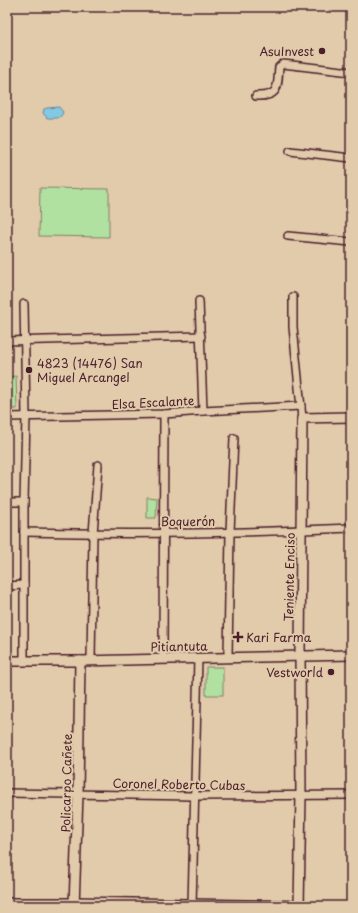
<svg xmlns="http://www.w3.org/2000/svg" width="358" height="913" font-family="'Playpen Sans',sans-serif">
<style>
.green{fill:#b1e1a0;stroke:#7e8066}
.water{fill:#83c9e4;stroke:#6c859a}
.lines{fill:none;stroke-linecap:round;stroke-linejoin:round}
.minor-casing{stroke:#4a1f2b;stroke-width:10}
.tertiary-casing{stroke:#4a1f2b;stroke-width:12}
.minor{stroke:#e2cbab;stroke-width:7}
.tertiary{stroke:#e2cbab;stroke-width:9}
.poi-dot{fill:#4a1f2b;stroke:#e2cbab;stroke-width:1.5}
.labels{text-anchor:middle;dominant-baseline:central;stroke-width:4;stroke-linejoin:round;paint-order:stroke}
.poi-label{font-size:12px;fill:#4a1f2b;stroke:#e2cbab;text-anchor:end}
.street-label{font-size:12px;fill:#4a1f2b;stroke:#e2cbab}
</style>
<rect width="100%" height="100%" fill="#e2cbab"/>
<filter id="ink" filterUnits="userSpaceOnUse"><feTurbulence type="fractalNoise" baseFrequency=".025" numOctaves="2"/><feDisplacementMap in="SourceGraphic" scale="8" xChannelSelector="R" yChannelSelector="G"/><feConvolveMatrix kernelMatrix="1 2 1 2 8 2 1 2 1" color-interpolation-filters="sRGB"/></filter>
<g filter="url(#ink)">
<!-- green -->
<g class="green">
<path d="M 40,188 L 109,189 L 109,237 L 39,236 Z"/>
<path d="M 16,376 L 17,409 L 7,409 L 7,377 Z"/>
<path d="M 147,497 L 157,498 L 156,518 L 147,518 Z"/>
<rect x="206" y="667" width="17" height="28"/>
</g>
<!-- water -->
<path class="water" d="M 59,107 L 63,112 C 61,120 54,118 47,118 L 43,113 L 44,109 L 47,108 Z"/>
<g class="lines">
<defs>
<g id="minor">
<path d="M 256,96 C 281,97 277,85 279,67 L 283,64 L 351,72"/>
<path d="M 290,151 L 351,158"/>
<path d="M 288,236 L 351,242"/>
<path d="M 293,297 L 293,327 L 302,418"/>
<path d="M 199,301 L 203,411"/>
<path d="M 24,304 L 26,416 L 24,502 L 24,661"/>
<path d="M 7,341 L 201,336"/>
<path d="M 7,417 L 164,414 L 203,411 L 301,406"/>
<path d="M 7,502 L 24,502"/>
<path d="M 24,532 C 133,535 242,533 351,528"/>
<path d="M 7,586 L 24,585"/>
<path d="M 228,657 L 230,532 L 234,438"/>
<path d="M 163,658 L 164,414"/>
<path d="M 91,660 L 93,534 L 98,465"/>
<path d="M 7,793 L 194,796 L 351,795"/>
<path d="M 7,902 L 74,902"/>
<path d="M 192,906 L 198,658"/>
</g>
<g id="tertiary">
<path d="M 7,661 L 80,661 L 351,655"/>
<path d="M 74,902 L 309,906"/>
<path d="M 74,906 L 78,794 L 80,661"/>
<path d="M 299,906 L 301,795 L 300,655 L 302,418 L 351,417"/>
</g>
</defs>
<!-- minor casing -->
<use href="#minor" class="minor-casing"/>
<!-- tertiary casing -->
<use href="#tertiary" class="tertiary-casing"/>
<!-- minor -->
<use href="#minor" class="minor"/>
<!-- tertiary -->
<use href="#tertiary" class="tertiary"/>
</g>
</g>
<!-- markers -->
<g class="poi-dot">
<circle cx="322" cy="51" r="4"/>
<circle cx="29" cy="370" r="4"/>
<path d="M236 631h4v4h4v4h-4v4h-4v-4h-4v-4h4z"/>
<circle cx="331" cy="672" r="4"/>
</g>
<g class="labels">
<!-- poi labels -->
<g class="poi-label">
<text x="314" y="51">AsuInvest</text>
<text x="37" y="363" text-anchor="start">4823 (14476) San<tspan x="37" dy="14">Miguel Arcangel</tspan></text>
<text x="246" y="637" text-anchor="start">Kari Farma</text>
<text x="323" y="672">Vestworld</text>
</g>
<!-- street labels -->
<g class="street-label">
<text transform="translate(153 402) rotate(-3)">Elsa Escalante</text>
<text x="188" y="521">Boquerón</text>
<text transform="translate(289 577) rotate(-89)">Teniente Enciso</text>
<text transform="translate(179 646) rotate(-1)">Pitiantuta</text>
<text transform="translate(66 783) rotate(-89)">Policarpo Cañete</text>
<text transform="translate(179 784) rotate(1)">Coronel Roberto Cubas</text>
</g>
</g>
<!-- margin -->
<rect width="358" height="913" fill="none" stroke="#e2cbab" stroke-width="24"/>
<rect x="12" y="12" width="334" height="889" fill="none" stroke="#4a1f2b" stroke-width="1.5" filter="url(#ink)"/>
</svg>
